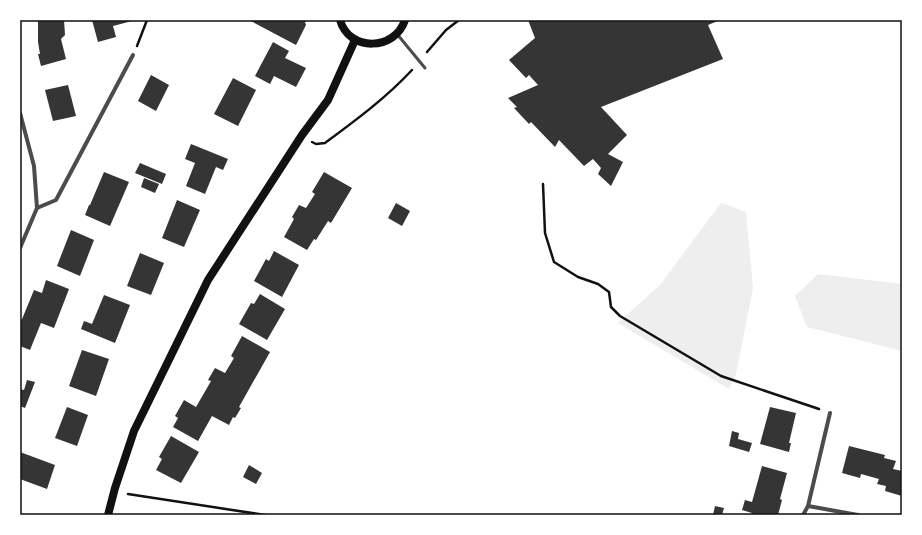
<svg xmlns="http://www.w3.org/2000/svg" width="922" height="535" font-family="'Open Sans',sans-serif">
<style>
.green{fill:#eee}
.building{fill:#353535}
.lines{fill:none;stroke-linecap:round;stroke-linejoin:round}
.path{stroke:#111;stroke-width:2.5}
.service{stroke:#4c4c4c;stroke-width:3}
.minor{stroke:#4c4c4c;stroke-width:4}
.secondary{stroke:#111;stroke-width:8}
.neatline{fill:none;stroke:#111;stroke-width:1.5}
</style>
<rect width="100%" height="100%" fill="#fff"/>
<!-- green -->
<g class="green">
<path d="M 721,203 L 746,212 L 753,288 L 736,374 L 729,389 L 618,323 L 660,285 Z"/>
<path d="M 818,274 L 902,284 L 902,351 L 807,327 L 795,296 Z"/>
</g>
<!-- building -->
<g class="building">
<path d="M 38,20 L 64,20 L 65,35 L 61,39 L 66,59 L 41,66 L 38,54 L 40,54 L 38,42 Z"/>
<path d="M 92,20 L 132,20 L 132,21 L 113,26 L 116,37 L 98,42 Z"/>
<path d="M 249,20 L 307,20 L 305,22 L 306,25 L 296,45 Z"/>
<path d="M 528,20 L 720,20 L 708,25 L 723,59 L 601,107 L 627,135 L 608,154 L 623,162 L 611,186 L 598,174 L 601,168 L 593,159 L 584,166 L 559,140 L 555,147 L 531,122 L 529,124 L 514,108 L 517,107 L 508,98 L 538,85 L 529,75 L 526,78 L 509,60 L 535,38 Z"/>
<path d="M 273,42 L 289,51 L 285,58 L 306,68 L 296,87 L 274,76 L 270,84 L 255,76 Z"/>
<path d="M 151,75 L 169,85 L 156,111 L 138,101 Z"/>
<path d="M 233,78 L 256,90 L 238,126 L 214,114 Z"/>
<path d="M 68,85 L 76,116 L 53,121 L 45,90 Z"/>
<path d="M 191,144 L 228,159 L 223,170 L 216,167 L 205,194 L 186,186 L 195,163 L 185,159 Z"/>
<path d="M 140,163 L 166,174 L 162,184 L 135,173 Z"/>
<path d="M 104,172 L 129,182 L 110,226 L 85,215 L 89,205 L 90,205 Z"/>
<path d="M 324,172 L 352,188 L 331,223 L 328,221 L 316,240 L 314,239 L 307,250 L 284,237 L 294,219 L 292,217 L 299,205 L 306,208 L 315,194 L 312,192 Z"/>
<path d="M 144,178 L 159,184 L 155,193 L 141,187 Z"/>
<path d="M 177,200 L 200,210 L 184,247 L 162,238 Z"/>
<path d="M 396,203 L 410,211 L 402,226 L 388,218 Z"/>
<path d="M 71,230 L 94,240 L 80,276 L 57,266 Z"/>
<path d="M 274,251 L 299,265 L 282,297 L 254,281 L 266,259 L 269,261 Z"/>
<path d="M 140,253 L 164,263 L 151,295 L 127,286 Z"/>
<path d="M 46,280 L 69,289 L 54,328 L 41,323 L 30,350 L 20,346 L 20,324 L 34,290 L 42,293 Z"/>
<path d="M 260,294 L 285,309 L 267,340 L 239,324 L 251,303 L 254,304 Z"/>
<path d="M 104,295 L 130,305 L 115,343 L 81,329 L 84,321 L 92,324 Z"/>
<path d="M 242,336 L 270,352 L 239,407 L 241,408 L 235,418 L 233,417 L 229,425 L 212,416 L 198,441 L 173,427 L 178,418 L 175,416 L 184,400 L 196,407 L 211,381 L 208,380 L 215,368 L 225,373 L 234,358 L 231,356 Z"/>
<path d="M 82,350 L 109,359 L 96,396 L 69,386 Z"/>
<path d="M 27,380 L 35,382 L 25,408 L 20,406 L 20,389 L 24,390 Z"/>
<path d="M 67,407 L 88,415 L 77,446 L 55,438 Z"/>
<path d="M 770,407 L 796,413 L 789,443 L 791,443 L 789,452 L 760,444 Z"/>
<path d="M 732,431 L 739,433 L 738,439 L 752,443 L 749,452 L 729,446 Z"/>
<path d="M 171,436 L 199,452 L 181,483 L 156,470 L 162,459 L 159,457 Z"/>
<path d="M 849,446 L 885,455 L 884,458 L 896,461 L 893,469 L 902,471 L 902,496 L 885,491 L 886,486 L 877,484 L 879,479 L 861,474 L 860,478 L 842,473 Z"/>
<path d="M 20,452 L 55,465 L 47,489 L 20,479 Z"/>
<path d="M 249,465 L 262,473 L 256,484 L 243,477 Z"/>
<path d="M 762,466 L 787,473 L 780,499 L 782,500 L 778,515 L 751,515 L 752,513 L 742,510 L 745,500 L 752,502 Z"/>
<path d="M 715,506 L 724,508 L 722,515 L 713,515 Z"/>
</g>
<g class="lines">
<!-- path -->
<g class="path">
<path d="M 137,46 L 147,20"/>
<path d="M 427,52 L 446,30 L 459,20"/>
<path d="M 312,142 L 316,144 L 325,143 C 356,120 386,98 412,70"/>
<path d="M 543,184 L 545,233 L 554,262 L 578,277 L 598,284 L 609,292 L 611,307 L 620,316 L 721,376 L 819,409"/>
<path d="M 128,494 L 265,515"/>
</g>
<!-- service -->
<path class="service" d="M 397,34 L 425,68"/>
<!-- minor -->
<g class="minor">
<path d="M 20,113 L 34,166 L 37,208 L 20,248"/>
<path d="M 37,208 L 56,200 L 133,55"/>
<path d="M 808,506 L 858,515"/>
<path d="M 803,515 L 808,506 L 830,413"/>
</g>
<!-- secondary -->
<g class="secondary">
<path d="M 340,20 C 349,52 395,51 405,20"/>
<path d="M 108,515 L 115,488 L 134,431 L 208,280 L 302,135 L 328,100 L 355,40"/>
</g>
</g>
<!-- border -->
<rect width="922" height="535" fill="none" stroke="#ffffff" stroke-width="42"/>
<rect x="21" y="21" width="880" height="493" class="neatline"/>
</svg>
